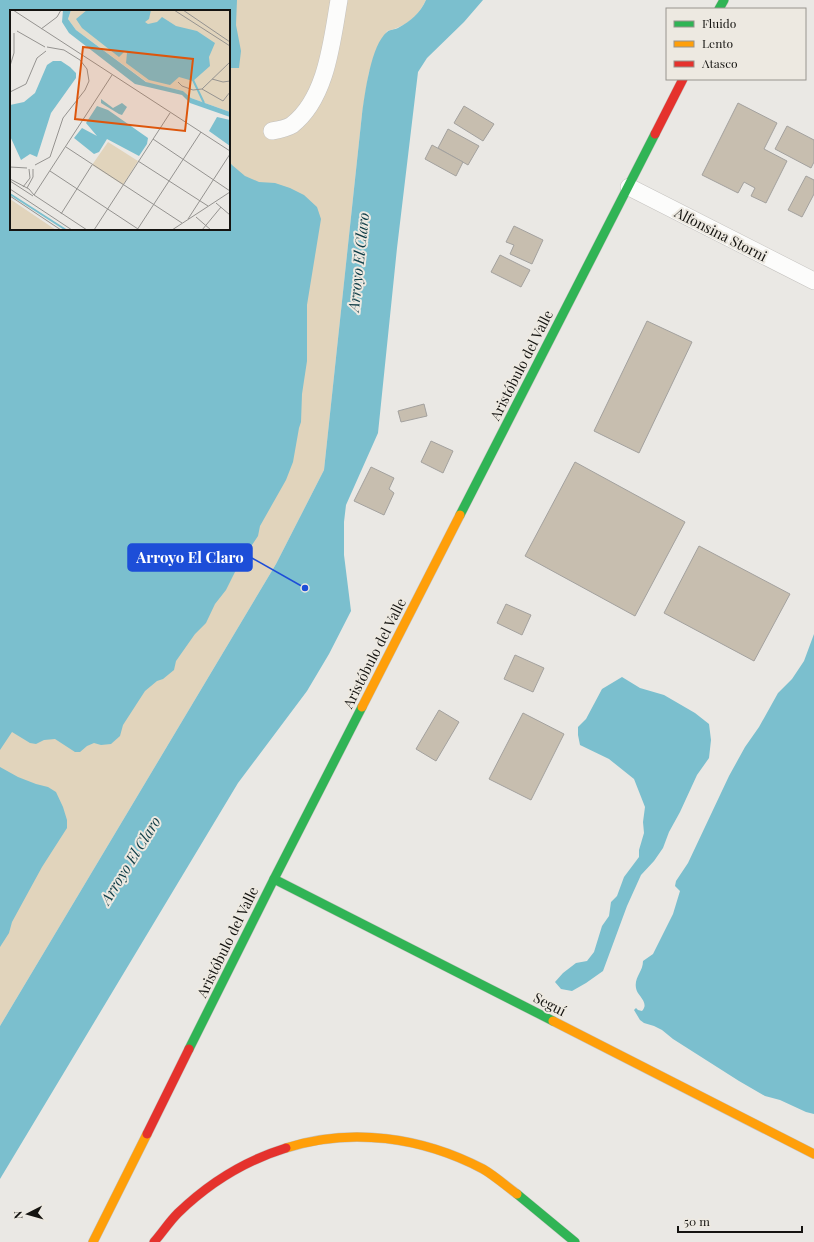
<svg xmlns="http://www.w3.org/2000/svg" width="814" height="1242" font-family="'Playfair Display',serif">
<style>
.green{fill:#e1d4bc;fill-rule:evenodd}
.water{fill:#7bbfce}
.building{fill:#c7beaf;stroke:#a3a19e}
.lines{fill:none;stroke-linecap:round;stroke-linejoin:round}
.street-casing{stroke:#c4c2bf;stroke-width:18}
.fast-casing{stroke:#c4c2bf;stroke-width:10}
.slow-casing{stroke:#c4c2bf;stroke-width:10}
.jam-casing{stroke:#c4c2bf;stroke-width:10}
.street{stroke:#fcfcfb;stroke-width:17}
.fast{stroke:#30b455;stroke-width:9}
.slow{stroke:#ff9f0a;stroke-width:9}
.jam{stroke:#e5322d;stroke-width:9}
.labels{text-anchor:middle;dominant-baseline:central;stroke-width:4;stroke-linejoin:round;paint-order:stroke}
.street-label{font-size:14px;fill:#151411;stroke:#ede9e1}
.water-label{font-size:15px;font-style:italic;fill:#0d3b45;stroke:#ede9e1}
.inset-river{fill:none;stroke:#7bbfce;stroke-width:2}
.inset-road{fill:none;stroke:#959390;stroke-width:1}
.view{fill:#dd560c;fill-opacity:0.15;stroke:#dd560c;stroke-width:2}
.inset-edge{fill:none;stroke:#151411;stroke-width:2}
.leader{fill:none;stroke:#1d4ed8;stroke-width:1.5}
.callout-dot{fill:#1d4ed8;stroke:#ede9e1;stroke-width:1.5}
.callout{fill:#1d4ed8;stroke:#1d4ed8;stroke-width:1.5}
.callout-label{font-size:15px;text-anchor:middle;font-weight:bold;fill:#fff}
</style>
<rect width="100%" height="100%" fill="#eae8e4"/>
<!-- green -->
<path class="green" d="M 0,0 L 426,0 C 418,17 405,27 387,31 L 369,72 L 362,114 L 324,470 L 276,564 L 0,1026 ZM 11,11 L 229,11 L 229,229 L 11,229 Z"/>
<!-- water -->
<g class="water">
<path d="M 0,0 L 237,0 L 236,25 L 241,51 L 239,68 L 229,68 L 229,11 L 11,11 L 11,229 L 229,229 L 229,161 L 232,165 L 245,176 L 259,182 L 275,183 L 290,188 L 304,195 L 317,207 L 321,219 L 307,305 L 307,361 L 302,394 L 301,422 L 299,428 L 293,462 L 286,480 L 260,526 L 258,536 L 238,566 L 226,590 L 215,604 L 206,623 L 195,634 L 176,661 L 174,670 L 163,679 L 157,681 L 145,691 L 123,725 L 120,736 L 111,744 L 101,745 L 94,743 L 87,746 L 80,752 L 75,752 L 55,739 L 44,740 L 36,744 L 30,743 L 12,732 L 0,750 Z"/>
<path d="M 426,0 L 483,0 L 464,22 L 427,58 L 418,72 L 397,248 L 378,433 L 346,505 L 344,522 L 344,555 L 351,611 L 329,654 L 307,691 L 238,783 L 0,1179 L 0,1026 L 276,564 L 324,470 L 362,114 C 365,93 371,45 387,32 C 390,29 395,30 398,28 C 411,21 420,13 426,0 Z"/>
<path d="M 814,634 L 814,1114 L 806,1112 L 780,1100 L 765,1096 L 739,1081 L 673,1039 L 662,1030 L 654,1026 L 644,1023 L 640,1020 L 634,1010 L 636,1008 L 638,1010 L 642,1011 C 650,1002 637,996 636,988 C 634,977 643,972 643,961 L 653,954 L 673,914 L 680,891 L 675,886 L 676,881 L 688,863 L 729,776 L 745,747 L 759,727 L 778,693 L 792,679 L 804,661 Z"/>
<path d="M 622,677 L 640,688 L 664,695 L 695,713 L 709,724 L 711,740 L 709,758 L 697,775 L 680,812 L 669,832 L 663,848 L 654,861 L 641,875 L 627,906 L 603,971 L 586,983 L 572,991 L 561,989 L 555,982 L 563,973 L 576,963 L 587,961 L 594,952 L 602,926 L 609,916 L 611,902 L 617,896 L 624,877 L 639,857 L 639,850 L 644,833 L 643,822 L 645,807 L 634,779 L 609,759 L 580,745 L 578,735 L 578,727 L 586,719 L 602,689 Z"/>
<path d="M 0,767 L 18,777 L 36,784 L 48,787 L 56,792 L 63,807 L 67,820 L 67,828 L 42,867 L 12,922 L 9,933 L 0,947 Z"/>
</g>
<!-- building -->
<g class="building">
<path d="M 738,103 L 777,123 L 764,149 L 787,161 L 766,203 L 751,196 L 755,188 L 744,182 L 738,193 L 702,175 Z"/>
<path d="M 464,106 L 494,124 L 483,141 L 454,123 Z"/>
<path d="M 787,126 L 814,140 L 814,162 L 811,168 L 775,149 Z"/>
<path d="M 448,129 L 479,146 L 468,165 L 438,148 Z"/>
<path d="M 432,145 L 463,162 L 456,176 L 425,159 Z"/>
<path d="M 806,176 L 814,180 L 814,194 L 802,217 L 788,210 Z"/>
<path d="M 514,226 L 543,240 L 532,264 L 510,254 L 514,245 L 506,242 Z"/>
<path d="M 500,255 L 530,270 L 521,287 L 491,272 Z"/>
<path d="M 647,321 L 692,342 L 639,453 L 594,431 Z"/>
<path d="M 424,404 L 427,416 L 401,422 L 398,411 Z"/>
<path d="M 431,441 L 453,451 L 443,473 L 421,462 Z"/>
<path d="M 575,462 L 685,522 L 635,616 L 525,556 Z"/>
<path d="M 371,467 L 394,478 L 389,489 L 394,493 L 384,515 L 354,501 Z"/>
<path d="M 699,546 L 790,594 L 754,661 L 664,613 Z"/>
<path d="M 506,604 L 531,615 L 522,635 L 497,623 Z"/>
<path d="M 515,655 L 544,668 L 533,692 L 504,679 Z"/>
<path d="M 439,710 L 459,722 L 436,761 L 416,749 Z"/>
<path d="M 523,713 L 564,734 L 531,800 L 489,779 Z"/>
</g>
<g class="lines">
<defs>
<g id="street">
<path d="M 272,131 C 278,130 287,128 292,125 C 327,98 332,40 339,0"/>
<path d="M 629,187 L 814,281"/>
</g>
<g id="fast">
<path d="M 719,9 L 724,0"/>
<path d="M 460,515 L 655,134"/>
<path d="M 274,879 L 553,1021"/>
<path d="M 189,1049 L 274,879 L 362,707"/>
<path d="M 517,1194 L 575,1242"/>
</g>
<g id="slow">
<path d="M 362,707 L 460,515"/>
<path d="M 553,1021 L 814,1154"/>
<path d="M 286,1148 C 351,1127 422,1137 483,1169 C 495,1176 506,1186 517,1194"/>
<path d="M 93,1242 L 147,1134"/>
</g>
<g id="jam">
<path d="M 655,134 L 683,79"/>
<path d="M 147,1134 L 189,1049"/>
<path d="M 154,1242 C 162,1233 169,1222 178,1213 C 209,1183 244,1161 286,1148"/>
</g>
</defs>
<!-- street casing -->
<use href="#street" class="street-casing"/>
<!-- fast casing -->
<use href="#fast" class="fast-casing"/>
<!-- slow casing -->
<use href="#slow" class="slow-casing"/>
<!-- jam casing -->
<use href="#jam" class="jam-casing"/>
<!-- street -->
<use href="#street" class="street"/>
<!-- fast -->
<use href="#fast" class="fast"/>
<!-- slow -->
<use href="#slow" class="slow"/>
<!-- jam -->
<use href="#jam" class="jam"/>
</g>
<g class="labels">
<!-- street labels -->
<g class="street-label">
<text transform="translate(721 234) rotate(27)">Alfonsina Storni</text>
<text transform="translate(521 365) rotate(-63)">Aristóbulo del Valle</text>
<text transform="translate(374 653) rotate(-63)">Aristóbulo del Valle</text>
<text transform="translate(227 942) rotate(-64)">Aristóbulo del Valle</text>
<text transform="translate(550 1004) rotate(27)">Seguí</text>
</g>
<!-- water labels -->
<g class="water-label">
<text transform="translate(358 262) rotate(-84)">Arroyo El Claro</text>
<text transform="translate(130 860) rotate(-58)">Arroyo El Claro</text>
</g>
</g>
<!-- overview -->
<g transform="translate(10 10)">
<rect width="220" height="220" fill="#eae8e4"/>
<path d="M 61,0 L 220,0 L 220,102 L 181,88 L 173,81 L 138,73 L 66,20 L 58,9 ZM 98,132 L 128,151 L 113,175 L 82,155 ZM 0,189 L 46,220 L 0,220 Z" fill="#e1d4bc"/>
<path d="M 53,0 L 61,0 L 58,9 L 66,20 L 136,72 L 173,81 L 181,88 L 220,102 L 220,107 L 180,93 L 172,85 L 125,74 L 59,23 L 52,12 ZM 77,0 L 141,0 L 139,9 L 135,12 L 138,14 L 147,12 L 152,7 L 166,16 L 187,21 L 205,33 L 199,47 L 200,56 L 183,71 L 169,67 L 160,75 L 139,70 L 116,53 L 117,43 L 115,41 L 109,47 L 72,18 L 66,9 ZM 43,51 L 51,51 L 60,57 L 66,63 L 66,68 L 41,103 L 27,147 L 20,144 L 11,150 L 0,126 L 0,95 L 14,92 L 25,83 L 37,55 ZM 91,89 L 103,98 L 112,93 L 117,97 L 112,105 L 109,104 L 91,93 ZM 87,96 L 98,100 L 138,128 L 137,134 L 129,146 L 97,129 L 89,142 L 84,144 L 64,128 L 72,118 L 87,126 L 76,113 ZM 207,107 L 220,110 L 220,136 L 199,121 Z" fill="#7bbfce"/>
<path class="inset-river" d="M 183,70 L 194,93M 0,184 L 56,220"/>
<path class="inset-road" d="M 3,0 L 220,141M 164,0 L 220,36M 173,0 L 220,32M 31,19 L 47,7 L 51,0M 7,21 L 35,37M 0,56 L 4,43 L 4,23M 202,69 L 213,72 L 220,71M 168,72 L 172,76 L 183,80 L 192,79 L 220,52M 192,79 L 213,91 L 220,82M 0,82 L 16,74 L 27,48 L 36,41M 143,129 L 220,181M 56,137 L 172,213M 128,151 L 198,196M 25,155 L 40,147 L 53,108 L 75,80 L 79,71 L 77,59 L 70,50 L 54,40 L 37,37M 0,157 L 17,158M 40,161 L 128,219M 0,169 L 19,179 L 24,185 L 77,220M 0,171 L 23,186M 13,177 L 20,168 L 19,159M 17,178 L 23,167 L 23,159M 0,179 L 62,220M 24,185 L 102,65M 0,186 L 51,220M 206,193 L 220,205M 51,204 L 82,155M 186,207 L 201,220M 178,209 L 220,144M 84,220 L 160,103M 127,220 L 191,122M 162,220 L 220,182M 192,220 L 211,197"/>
<path class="view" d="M 73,37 L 183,49 L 175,121 L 65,109 Z"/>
<rect width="220" height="220" class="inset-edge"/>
</g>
<!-- callouts -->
<path class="leader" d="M305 588L252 558"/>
<circle class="callout-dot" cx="305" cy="588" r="4"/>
<rect class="callout" x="128" y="544" width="124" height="27" rx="4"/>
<g class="callout-label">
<text x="190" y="563">Arroyo El Claro</text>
</g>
<!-- legend -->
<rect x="666" y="8" width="140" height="72" fill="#ede9e1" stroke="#97948e"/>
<rect x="674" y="21" width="20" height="6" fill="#30b455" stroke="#97948e"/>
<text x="702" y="28" font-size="12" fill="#151411">Fluido</text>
<rect x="674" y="41" width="20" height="6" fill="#ff9f0a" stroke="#97948e"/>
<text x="702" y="48" font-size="12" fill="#151411">Lento</text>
<rect x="674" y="61" width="20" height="6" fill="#e5322d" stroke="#97948e"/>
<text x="702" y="68" font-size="12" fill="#151411">Atasco</text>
<!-- north arrow -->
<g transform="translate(28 1214) rotate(264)" stroke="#ede9e1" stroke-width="3" paint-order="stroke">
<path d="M0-3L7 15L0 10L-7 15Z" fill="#151411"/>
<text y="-6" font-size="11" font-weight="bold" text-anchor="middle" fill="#151411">N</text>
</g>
<!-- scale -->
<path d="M678 1226v6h124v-6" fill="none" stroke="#151411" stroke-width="2"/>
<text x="684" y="1226" font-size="12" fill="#151411" stroke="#ede9e1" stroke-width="3" paint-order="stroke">50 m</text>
</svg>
